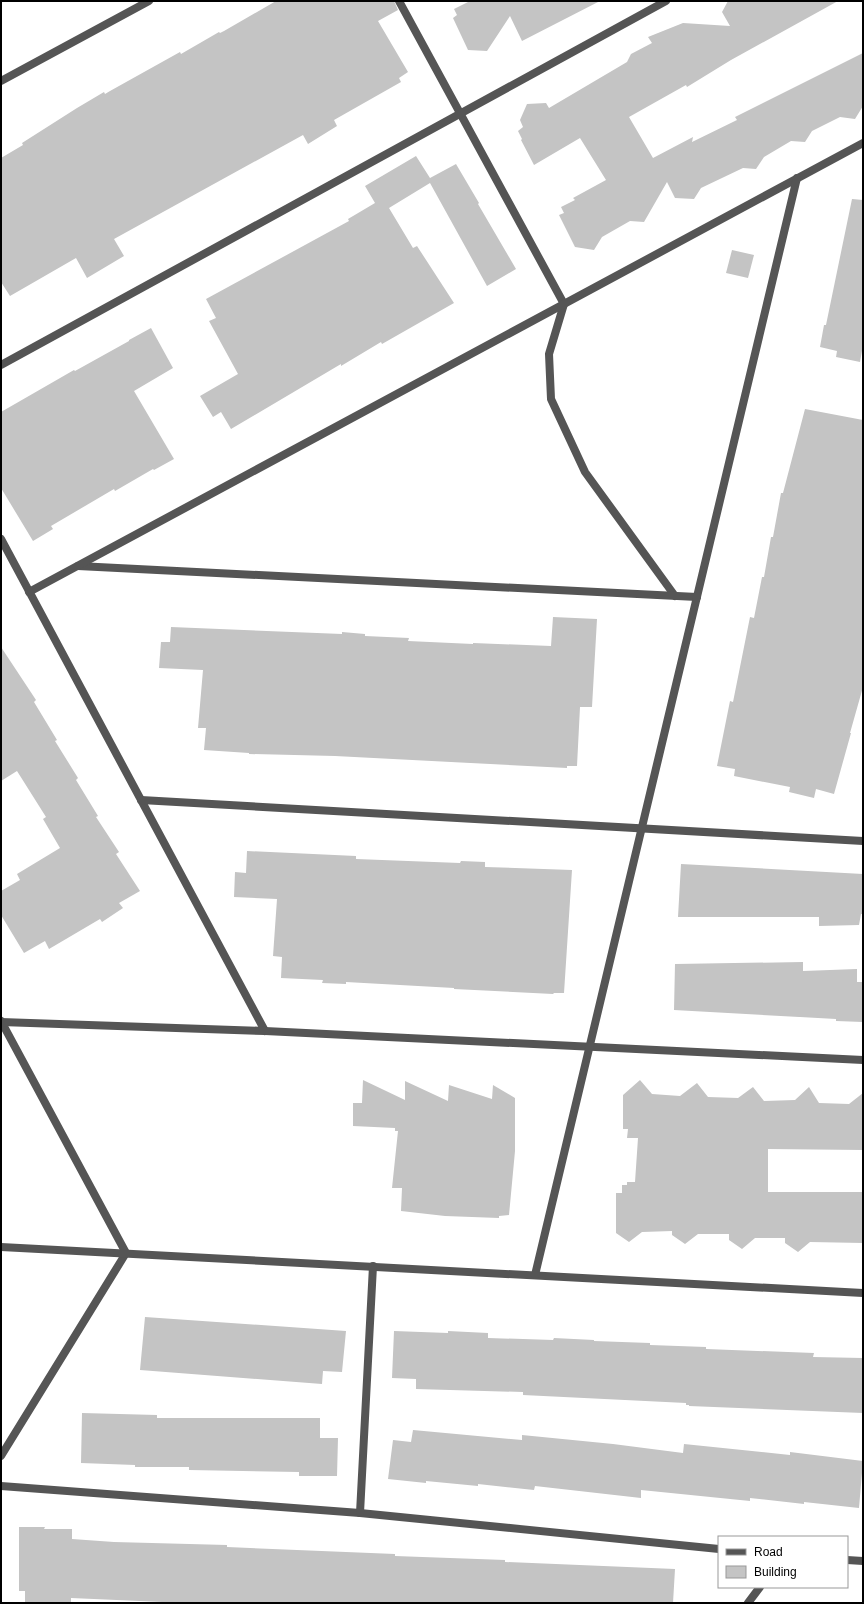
<svg xmlns="http://www.w3.org/2000/svg" width="864" height="1604" font-family="Arial,sans-serif">
<style>
.building{fill:#c4c4c4}
.lines{fill:none;stroke-linecap:round;stroke-linejoin:round}
.street{stroke:#555;stroke-width:8}
</style>
<rect width="100%" height="100%" fill="#fff"/>
<!-- building -->
<g class="building">
<path d="M 276,1 L 394,1 L 398,10 L 378,21 L 408,72 L 399,78 L 401,82 L 334,120 L 337,126 L 308,144 L 303,135 L 114,239 L 124,256 L 87,278 L 76,258 L 10,296 L 1,282 L 1,158 L 23,145 L 22,143 L 77,108 L 104,92 L 105,94 L 110,91 L 180,52 L 181,54 L 219,32 L 220,33 L 224,31 Z"/>
<path d="M 470,1 L 600,1 L 522,41 L 510,16 L 487,51 L 468,50 L 453,18 L 457,15 L 454,9 Z"/>
<path d="M 728,1 L 838,1 L 731,60 L 687,87 L 686,85 L 629,117 L 653,158 L 693,137 L 692,142 L 737,120 L 735,117 L 863,53 L 863,106 L 855,119 L 840,117 L 812,131 L 805,142 L 791,141 L 764,157 L 756,169 L 743,168 L 701,188 L 694,199 L 675,198 L 667,182 L 644,222 L 630,221 L 602,237 L 594,250 L 575,247 L 559,215 L 564,213 L 561,207 L 575,200 L 573,198 L 606,180 L 580,138 L 534,165 L 521,140 L 522,139 L 518,131 L 523,127 L 520,120 L 527,104 L 546,103 L 549,108 L 627,62 L 631,54 L 652,43 L 648,37 L 683,23 L 730,26 L 722,12 Z"/>
<path d="M 416,156 L 430,178 L 456,164 L 479,203 L 478,204 L 516,269 L 487,286 L 430,183 L 389,208 L 413,248 L 417,246 L 454,303 L 382,344 L 381,342 L 341,366 L 341,364 L 231,429 L 221,412 L 213,417 L 200,396 L 238,374 L 209,321 L 216,318 L 206,299 L 349,221 L 348,219 L 375,203 L 365,186 Z"/>
<path d="M 852,199 L 863,200 L 863,345 L 860,362 L 836,357 L 837,351 L 820,347 L 824,325 L 826,325 Z"/>
<path d="M 732,250 L 754,255 L 748,278 L 726,273 Z"/>
<path d="M 151,328 L 173,368 L 134,391 L 174,459 L 154,470 L 153,469 L 115,491 L 114,489 L 51,526 L 53,529 L 33,541 L 1,488 L 1,412 L 74,370 L 75,371 L 129,341 L 129,340 Z"/>
<path d="M 805,409 L 863,420 L 863,687 L 850,733 L 851,733 L 834,794 L 816,789 L 814,798 L 789,792 L 790,787 L 734,776 L 735,769 L 717,766 L 730,701 L 733,702 L 750,617 L 754,618 L 762,577 L 764,577 L 771,537 L 773,537 L 781,493 L 783,493 Z"/>
<path d="M 553,617 L 597,619 L 592,707 L 580,707 L 577,766 L 567,766 L 567,768 L 335,756 L 249,754 L 249,753 L 204,750 L 206,728 L 198,728 L 203,670 L 159,668 L 161,642 L 170,642 L 171,627 L 342,634 L 342,632 L 365,634 L 365,636 L 409,638 L 408,641 L 473,644 L 473,643 L 551,646 Z"/>
<path d="M 1,647 L 36,700 L 34,702 L 57,740 L 55,741 L 78,778 L 76,780 L 98,816 L 96,817 L 119,852 L 116,854 L 140,891 L 119,903 L 123,908 L 102,922 L 100,919 L 49,949 L 45,941 L 24,953 L 1,915 L 1,891 L 20,880 L 17,874 L 60,848 L 43,819 L 46,817 L 17,771 L 1,781 Z"/>
<path d="M 247,851 L 356,856 L 356,859 L 460,863 L 461,861 L 485,862 L 485,867 L 572,870 L 564,993 L 554,993 L 553,994 L 454,989 L 454,988 L 346,982 L 346,984 L 322,983 L 323,980 L 281,978 L 282,957 L 273,956 L 277,899 L 234,897 L 235,872 L 246,873 Z"/>
<path d="M 681,864 L 863,874 L 863,914 L 861,914 L 859,925 L 819,926 L 819,917 L 678,917 Z"/>
<path d="M 803,962 L 803,971 L 857,969 L 857,982 L 863,982 L 863,1022 L 836,1021 L 836,1019 L 674,1010 L 675,964 Z"/>
<path d="M 363,1080 L 405,1100 L 405,1081 L 448,1101 L 449,1085 L 492,1099 L 493,1085 L 515,1098 L 515,1151 L 509,1215 L 499,1216 L 499,1218 L 445,1216 L 401,1211 L 402,1188 L 392,1188 L 398,1131 L 395,1131 L 395,1128 L 353,1126 L 353,1103 L 362,1103 Z"/>
<path d="M 640,1080 L 652,1094 L 680,1096 L 697,1083 L 708,1097 L 738,1098 L 753,1087 L 764,1101 L 795,1100 L 809,1087 L 819,1103 L 849,1104 L 863,1093 L 863,1150 L 768,1149 L 768,1192 L 863,1192 L 863,1243 L 810,1242 L 798,1252 L 785,1243 L 785,1238 L 755,1238 L 742,1249 L 729,1240 L 729,1234 L 698,1234 L 685,1244 L 672,1235 L 672,1231 L 642,1232 L 629,1242 L 616,1233 L 616,1193 L 622,1193 L 622,1185 L 627,1185 L 627,1182 L 635,1182 L 638,1138 L 627,1138 L 628,1129 L 623,1129 L 623,1095 Z"/>
<path d="M 145,1317 L 346,1331 L 342,1372 L 323,1371 L 322,1384 L 140,1370 Z"/>
<path d="M 394,1331 L 448,1333 L 448,1331 L 488,1333 L 488,1338 L 553,1340 L 554,1338 L 594,1340 L 594,1341 L 650,1343 L 650,1345 L 706,1347 L 706,1349 L 814,1353 L 813,1357 L 863,1358 L 863,1413 L 689,1406 L 689,1405 L 686,1405 L 686,1403 L 523,1395 L 523,1392 L 416,1389 L 416,1379 L 392,1378 Z"/>
<path d="M 82,1413 L 157,1415 L 157,1418 L 320,1418 L 320,1438 L 338,1438 L 337,1476 L 299,1476 L 299,1472 L 189,1470 L 189,1467 L 135,1467 L 135,1465 L 81,1463 Z"/>
<path d="M 413,1430 L 522,1440 L 522,1435 L 613,1444 L 683,1453 L 684,1444 L 790,1455 L 790,1452 L 863,1461 L 859,1508 L 804,1502 L 804,1504 L 750,1498 L 750,1501 L 641,1490 L 641,1498 L 535,1486 L 534,1490 L 478,1484 L 478,1486 L 426,1481 L 426,1483 L 388,1479 L 393,1440 L 411,1442 Z"/>
<path d="M 19,1527 L 45,1527 L 44,1529 L 72,1529 L 72,1539 L 114,1542 L 227,1545 L 227,1547 L 395,1554 L 395,1556 L 505,1560 L 505,1562 L 675,1569 L 673,1603 L 185,1603 L 71,1598 L 71,1603 L 25,1603 L 25,1591 L 19,1591 Z"/>
</g>
<g class="lines">
<!-- street -->
<g class="street">
<path d="M 399,1 L 564,304 L 549,354 L 551,399 L 585,472 L 675,596"/>
<path d="M 1,81 L 149,1"/>
<path d="M 1,365 L 666,1"/>
<path d="M 1,539 L 265,1031"/>
<path d="M 78,566 L 697,597"/>
<path d="M 29,592 L 863,143"/>
<path d="M 141,800 L 863,841"/>
<path d="M 1,1021 L 126,1253 L 1,1456"/>
<path d="M 1,1022 L 265,1031 L 863,1060"/>
<path d="M 1,1247 L 863,1293"/>
<path d="M 535,1275 L 797,178"/>
<path d="M 1,1486 L 360,1513 L 719,1549"/>
<path d="M 360,1513 L 373,1266"/>
<path d="M 847,1560 L 863,1561"/>
<path d="M 748,1603 L 760,1587"/>
</g>
</g>
<!-- border -->
<rect width="864" height="1604" fill="none" stroke="#000000" stroke-width="4"/>
<!-- legend -->
<rect x="718" y="1536" width="130" height="52" fill="#ffffff" stroke="#999999"/>
<rect x="726" y="1549" width="20" height="6" fill="#555555" stroke="#999999"/>
<text x="754" y="1556" font-size="12" fill="#000000">Road</text>
<rect x="726" y="1566" width="20" height="12" fill="#c4c4c4" stroke="#999999"/>
<text x="754" y="1576" font-size="12" fill="#000000">Building</text>
</svg>
